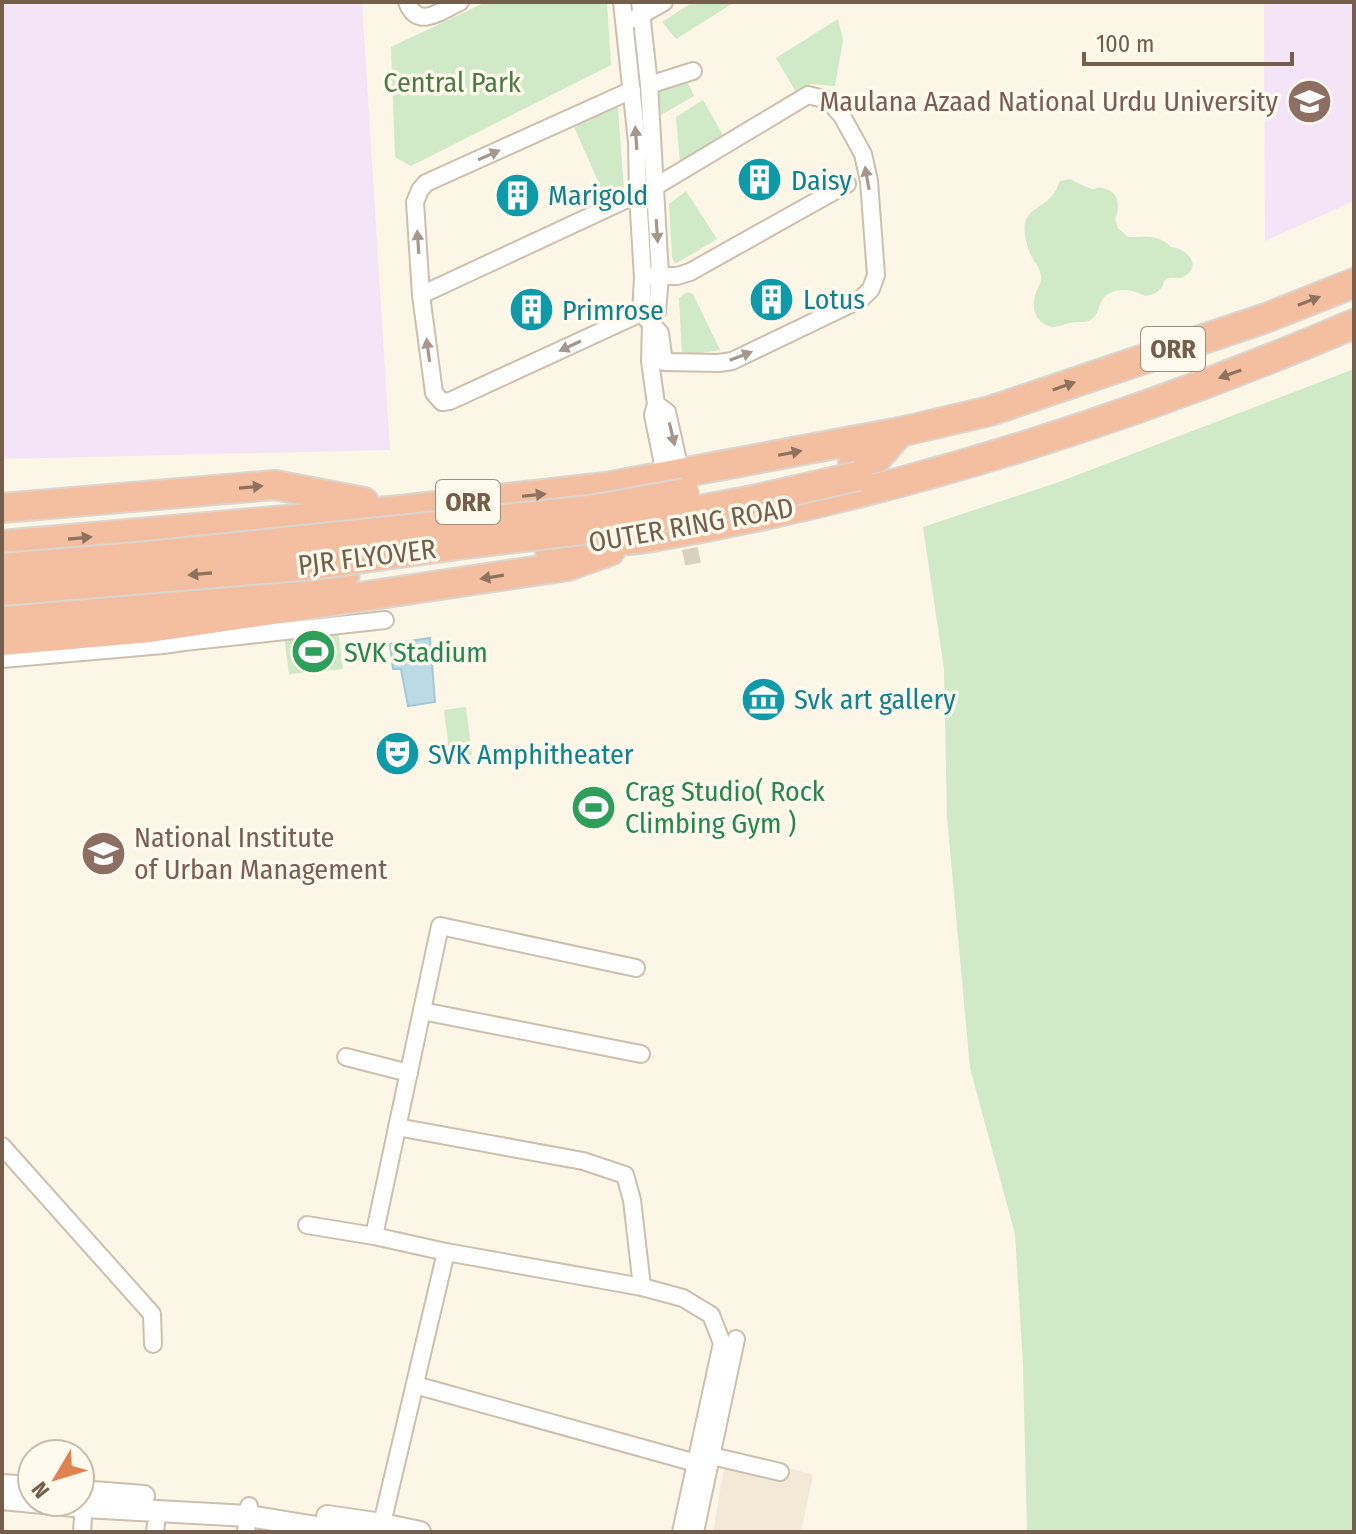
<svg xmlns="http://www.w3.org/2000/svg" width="1356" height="1534" font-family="'Fira Sans Condensed',sans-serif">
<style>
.residential{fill:#f3e9d6}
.education{fill:#f3e4f8}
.green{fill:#d0e9c6}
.water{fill:#bcdae5;stroke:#a3c9d6;stroke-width:2}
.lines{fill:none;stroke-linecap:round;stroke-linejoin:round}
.minor-tunnel{stroke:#dad0c0;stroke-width:16;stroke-dasharray:16 8;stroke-linecap:butt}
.minor-casing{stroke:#cdbfae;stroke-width:20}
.tertiary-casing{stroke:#cdbfae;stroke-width:24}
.motorway-casing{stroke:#dbd5d0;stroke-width:32}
.minor{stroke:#fff;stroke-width:16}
.tertiary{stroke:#fff;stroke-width:20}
.motorway{stroke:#f4bfa0;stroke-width:28}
.motorway-bridge-casing{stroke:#dbd5d0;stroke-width:32;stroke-linecap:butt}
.motorway-bridge{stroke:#f4bfa0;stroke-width:28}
.oneway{fill:#a5978b}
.oneway2{fill:#8e725d}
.labels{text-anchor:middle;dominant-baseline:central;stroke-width:7;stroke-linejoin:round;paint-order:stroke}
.shield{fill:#fefaee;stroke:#9e8e7d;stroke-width:2}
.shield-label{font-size:26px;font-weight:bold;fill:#755f4c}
.park-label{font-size:28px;fill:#4e7a44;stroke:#fefaee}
.education-label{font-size:28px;fill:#785e54;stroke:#fefaee;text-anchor:end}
.culture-label{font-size:28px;fill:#0d838f;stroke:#fefaee;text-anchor:start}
.street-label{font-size:28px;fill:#755f4c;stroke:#fefaee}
.leisure-label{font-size:28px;fill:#27864d;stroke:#fefaee;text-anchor:start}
</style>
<rect width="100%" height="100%" fill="#fcf6e7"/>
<!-- residential -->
<path class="residential" d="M 727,1450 L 813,1475 L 801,1532 L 713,1532 Z"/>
<!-- education -->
<g class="education">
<path d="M 2,2 L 362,2 L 390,450 L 2,459 Z"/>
<path d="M 1264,2 L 1354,2 L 1354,201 L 1265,241 Z"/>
</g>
<!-- green -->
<g class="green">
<path d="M 486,2 L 607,2 L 611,65 L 411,166 L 395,157 L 391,47 Z"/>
<path d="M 693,2 L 735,2 L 676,39 L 662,22 Z"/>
<path d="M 838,19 L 843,40 L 835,86 L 811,84 L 796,92 L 776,58 Z"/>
<path d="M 682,80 L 689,85 L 694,96 L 661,115 L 658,87 Z"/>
<path d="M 703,100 L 723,135 L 680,163 L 676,117 Z"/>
<path d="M 612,108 L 618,108 L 625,205 L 611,210 L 574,127 Z"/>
<path d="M 1070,179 C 1076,182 1083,186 1089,188 C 1098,191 1092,187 1102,188 C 1119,191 1121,206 1115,219 L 1118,228 L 1128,237 C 1145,237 1159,234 1171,247 C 1190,249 1202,268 1183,277 C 1177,280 1170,275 1164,281 C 1163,283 1163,285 1162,287 C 1157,293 1152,295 1145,296 C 1132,288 1109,286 1101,302 C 1098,307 1099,313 1093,318 C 1087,324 1078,321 1070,323 C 1064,324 1058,327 1052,327 C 1038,325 1032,311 1034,299 C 1035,291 1042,284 1041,276 C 1040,269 1037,265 1033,259 C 1028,251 1023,233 1025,223 C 1028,210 1043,206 1051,197 C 1055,193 1058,186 1060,181 Z"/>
<path d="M 686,191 L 717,239 L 675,264 L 672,257 L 669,204 Z"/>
<path d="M 687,292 L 693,294 L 720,350 L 687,355 L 682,354 L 679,298 Z"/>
<path d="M 1354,369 L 1354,1532 L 1027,1532 L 1023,1364 L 1015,1234 L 970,1068 L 947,817 L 944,669 L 923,527 L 1059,482 Z"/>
<path d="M 338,630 L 343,669 L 289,674 L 284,636 Z"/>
<path d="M 466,707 L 472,755 L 450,758 L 444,710 Z"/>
</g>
<!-- water -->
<path class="water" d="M 430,638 L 435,702 L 408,706 L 401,669 L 393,669 L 390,644 Z"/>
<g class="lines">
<!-- minor-tunnel -->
<path class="minor-tunnel" d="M 685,525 L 693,564"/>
<defs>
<g id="minor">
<path d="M 407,2 C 418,30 440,11 460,2"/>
<path d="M 640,2 L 649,85 L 660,275 L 657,312 L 651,324 L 650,361 L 656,404 L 653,415 L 663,464 L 673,469 L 678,461 L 667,412 L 656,404"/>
<path d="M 634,19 L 664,2"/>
<path d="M 649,85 L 693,71"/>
<path d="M 632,90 L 426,183 L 420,190 L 415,202 L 421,295 L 434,393 L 442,402 L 450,401 L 641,313"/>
<path d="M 652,276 L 677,276 L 690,272 L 847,184"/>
<path d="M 421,295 L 638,194 L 653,188 L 808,95 L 828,100 L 842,116 L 863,154 L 869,181 L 876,275 L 871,289 L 861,299 L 732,361 L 719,363 L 664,362 L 660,333 L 641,313 L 643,278 L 638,194 L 637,142 L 622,2"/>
<path d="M 2,659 L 163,645 L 184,642 L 385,620"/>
<path d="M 422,1011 L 641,1054"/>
<path d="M 346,1057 L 409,1073"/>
<path d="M 397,1127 L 583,1161 L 625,1175 L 632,1200 L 642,1287"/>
<path d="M 2,1146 L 152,1314 L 153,1344"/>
<path d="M 307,1225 L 374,1236 L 446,1252 L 642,1287 L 683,1298 L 711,1315 L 722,1343 L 681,1532"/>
<path d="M 374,1236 L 440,926 L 636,968"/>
<path d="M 415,1385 L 696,1463"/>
<path d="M 712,1456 L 780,1472"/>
<path d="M 82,1532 L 83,1517"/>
<path d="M 155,1532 L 156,1524"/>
<path d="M 246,1532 L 249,1506"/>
<path d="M 380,1532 L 446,1252"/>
<path d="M 695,1532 L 736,1339"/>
</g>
<g id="tertiary">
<path d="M 2,1485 L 32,1487"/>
<path d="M 80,1491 L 144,1496"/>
<path d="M 2,1499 L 84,1507 L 248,1516 L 347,1532"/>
<path d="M 327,1516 L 382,1524 L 420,1532"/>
</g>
<g id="motorway">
<path d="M 853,463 L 877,458 L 900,432"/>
<path d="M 2,508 L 275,485 L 364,502"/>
<path d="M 2,545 L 400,510 L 606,487 L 900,432 L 990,411 L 1266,318 L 1354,283"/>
<path d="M 549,548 C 583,543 618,543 652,537 C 893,495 1129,420 1354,324"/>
<path d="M 2,618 L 141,605 L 345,574"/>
<path d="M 2,641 L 150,628 L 568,566 L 610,551"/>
</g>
</defs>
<!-- minor casing -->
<use href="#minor" class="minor-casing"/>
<!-- tertiary casing -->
<use href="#tertiary" class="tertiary-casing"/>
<!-- motorway casing -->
<use href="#motorway" class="motorway-casing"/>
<!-- minor -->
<use href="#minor" class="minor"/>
<!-- tertiary -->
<use href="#tertiary" class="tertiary"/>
<!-- motorway -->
<use href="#motorway" class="motorway"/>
<defs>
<g id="motorway-bridge">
<path d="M 2,568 L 148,556 L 590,510 L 685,493"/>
<path d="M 2,591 L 313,565 L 466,544 L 614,526 L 753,500 L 858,476"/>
</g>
</defs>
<!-- motorway-bridge casing -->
<use href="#motorway-bridge" class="motorway-bridge-casing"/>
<!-- motorway-bridge -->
<use href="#motorway-bridge" class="motorway-bridge"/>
</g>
<!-- one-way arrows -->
<defs><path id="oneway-solid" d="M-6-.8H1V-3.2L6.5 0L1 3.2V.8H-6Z" transform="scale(2)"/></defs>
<g class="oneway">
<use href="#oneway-solid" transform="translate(636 138) rotate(-94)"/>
<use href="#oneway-solid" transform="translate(489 155) rotate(-24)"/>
<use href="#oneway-solid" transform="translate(867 178) rotate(-100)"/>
<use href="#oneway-solid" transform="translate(657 231) rotate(86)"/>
<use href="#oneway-solid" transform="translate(418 242) rotate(-94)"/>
<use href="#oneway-solid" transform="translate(570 346) rotate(155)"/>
<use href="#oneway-solid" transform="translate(428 350) rotate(-98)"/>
<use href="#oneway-solid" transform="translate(741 356) rotate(-21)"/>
<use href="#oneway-solid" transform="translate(672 434) rotate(77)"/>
</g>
<g class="oneway2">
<use href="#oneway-solid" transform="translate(1309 301) rotate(-21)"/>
<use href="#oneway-solid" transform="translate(1230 374) rotate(160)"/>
<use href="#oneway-solid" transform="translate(1064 386) rotate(-19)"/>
<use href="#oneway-solid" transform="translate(790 453) rotate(-11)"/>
<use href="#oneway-solid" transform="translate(251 487) rotate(-5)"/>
<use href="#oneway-solid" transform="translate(534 495) rotate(-6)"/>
<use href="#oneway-solid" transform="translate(80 538) rotate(-5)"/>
<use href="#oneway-solid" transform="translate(200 574) rotate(175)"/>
<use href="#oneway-solid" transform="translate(492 577) rotate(171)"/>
</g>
<!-- icons -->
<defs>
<symbol id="university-disc" viewBox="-11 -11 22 22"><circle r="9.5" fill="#8d6e63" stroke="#fefaee"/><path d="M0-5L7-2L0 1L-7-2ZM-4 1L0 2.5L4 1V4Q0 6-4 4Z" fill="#fff"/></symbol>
<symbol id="building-disc" viewBox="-11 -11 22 22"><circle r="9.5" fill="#0f9aa8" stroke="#fefaee"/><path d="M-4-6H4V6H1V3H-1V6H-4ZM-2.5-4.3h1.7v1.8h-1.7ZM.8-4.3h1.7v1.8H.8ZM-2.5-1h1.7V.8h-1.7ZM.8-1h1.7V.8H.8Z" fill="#fff"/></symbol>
<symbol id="stadium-disc" viewBox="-11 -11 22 22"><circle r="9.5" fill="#2e9e5b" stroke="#fefaee"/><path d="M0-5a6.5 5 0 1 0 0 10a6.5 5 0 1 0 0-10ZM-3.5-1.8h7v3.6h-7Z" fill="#fff"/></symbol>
<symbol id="museum-disc" viewBox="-11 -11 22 22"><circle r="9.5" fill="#0f9aa8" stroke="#fefaee"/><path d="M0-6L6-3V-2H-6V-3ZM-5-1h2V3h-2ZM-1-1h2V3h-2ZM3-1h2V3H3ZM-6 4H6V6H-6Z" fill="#fff"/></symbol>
<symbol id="theatre-disc" viewBox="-11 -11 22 22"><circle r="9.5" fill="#0f9aa8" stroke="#fefaee"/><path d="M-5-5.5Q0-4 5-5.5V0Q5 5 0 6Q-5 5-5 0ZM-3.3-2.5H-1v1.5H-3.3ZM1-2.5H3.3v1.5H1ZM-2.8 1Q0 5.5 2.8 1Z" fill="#fff"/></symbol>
</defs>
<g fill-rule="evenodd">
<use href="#university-disc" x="1284" y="76" width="51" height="51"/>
<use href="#building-disc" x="734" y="154" width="51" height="51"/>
<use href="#building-disc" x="492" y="170" width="51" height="51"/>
<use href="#building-disc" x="746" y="274" width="51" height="51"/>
<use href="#building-disc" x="506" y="284" width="51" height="51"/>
<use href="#stadium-disc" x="288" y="626" width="51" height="51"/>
<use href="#museum-disc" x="738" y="674" width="51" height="51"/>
<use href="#theatre-disc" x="372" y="728" width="51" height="51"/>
<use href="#stadium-disc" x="568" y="782" width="51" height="51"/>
<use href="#university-disc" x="78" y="828" width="51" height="51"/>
</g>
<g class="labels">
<!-- shield labels -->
<g class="shield">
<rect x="1141" y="327" width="64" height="44" rx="6"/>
<rect x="436" y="480" width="64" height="44" rx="6"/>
</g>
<g class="shield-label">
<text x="1173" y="349">ORR</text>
<text x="468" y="502">ORR</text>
</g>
<!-- park labels -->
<g class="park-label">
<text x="452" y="82">Central Park</text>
</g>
<!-- education labels -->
<g class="education-label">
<text x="1278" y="101">Maulana Azaad National Urdu University</text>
<text x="134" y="837" text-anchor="start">National Institute<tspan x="134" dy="32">of Urban Management</tspan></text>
</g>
<!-- culture labels -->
<g class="culture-label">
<text x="791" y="180">Daisy</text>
<text x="548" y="195">Marigold</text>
<text x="803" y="299">Lotus</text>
<text x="562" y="310">Primrose</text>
<text x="794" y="699">Svk art gallery</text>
<text x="428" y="754">SVK Amphitheater</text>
</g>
<!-- street labels -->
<g class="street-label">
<text transform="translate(691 525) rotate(-10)">OUTER RING ROAD</text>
<text transform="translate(367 557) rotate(-7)">PJR FLYOVER</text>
</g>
<!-- leisure labels -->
<g class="leisure-label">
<text x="344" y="652">SVK Stadium</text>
<text x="625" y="791">Crag Studio( Rock<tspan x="625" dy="32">Climbing Gym )</tspan></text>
</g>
</g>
<!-- border -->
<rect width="1356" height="1534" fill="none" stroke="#755f4c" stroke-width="8"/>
<!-- north arrow -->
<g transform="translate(56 1478) rotate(232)"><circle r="38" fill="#fefaee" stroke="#c7bcad" stroke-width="2"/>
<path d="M0-6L14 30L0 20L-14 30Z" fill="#e18151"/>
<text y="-12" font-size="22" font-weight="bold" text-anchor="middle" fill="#755f4c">N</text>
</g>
<!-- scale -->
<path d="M1084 52v12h208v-12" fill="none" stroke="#755f4c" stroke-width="4"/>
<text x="1096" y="52" font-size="24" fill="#755f4c" stroke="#fefaee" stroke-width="6" paint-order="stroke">100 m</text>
</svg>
